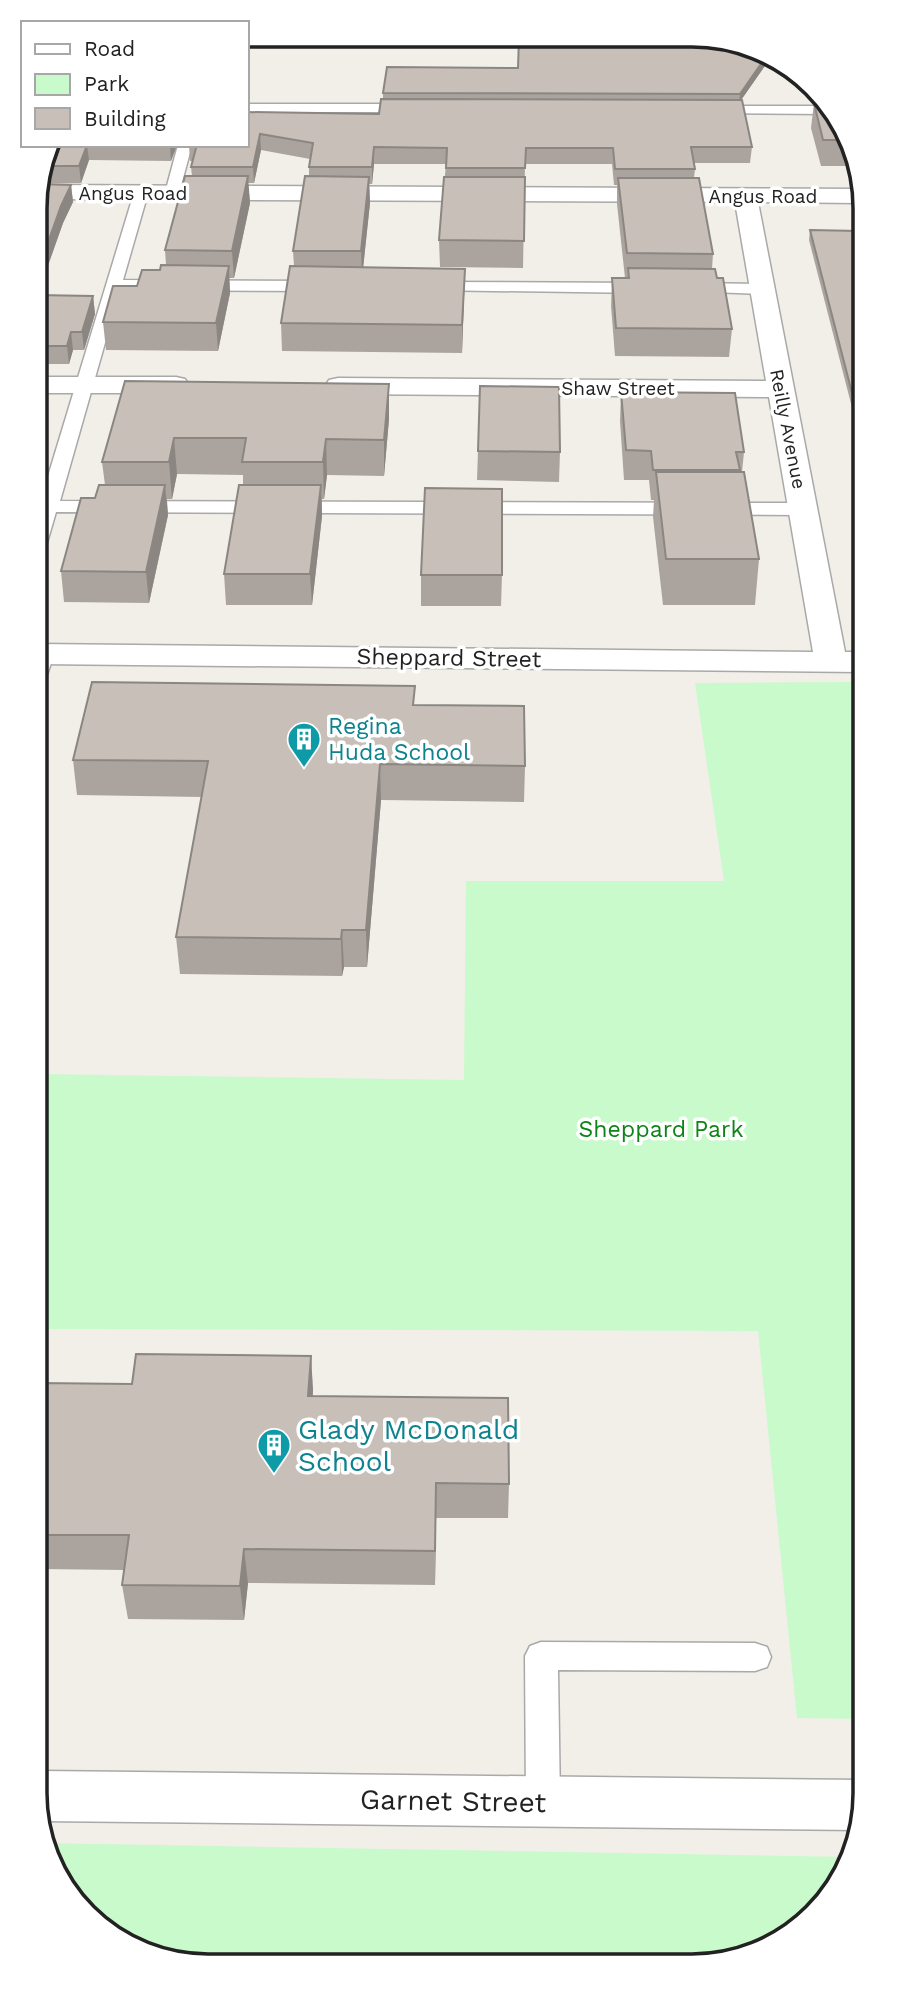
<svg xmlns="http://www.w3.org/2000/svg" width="900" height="2001" font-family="'Work Sans',sans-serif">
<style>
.park{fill:#c8facc}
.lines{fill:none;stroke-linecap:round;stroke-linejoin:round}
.service-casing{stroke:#a9a9a9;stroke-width:3}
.minor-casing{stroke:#a9a9a9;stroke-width:3}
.service{fill:#fff;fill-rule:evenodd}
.minor{fill:#fff;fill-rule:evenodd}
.wall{fill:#aba49e}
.shaded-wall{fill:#8b8681}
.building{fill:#c7bfb8;stroke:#8b8681;stroke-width:2}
.labels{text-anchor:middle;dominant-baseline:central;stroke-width:7;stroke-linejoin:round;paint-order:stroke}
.far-street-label{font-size:19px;fill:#222;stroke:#fff}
.street-label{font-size:23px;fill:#222;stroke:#fff}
.culture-label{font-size:23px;fill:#0d838f;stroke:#fff;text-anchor:start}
.park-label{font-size:23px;fill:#0c8416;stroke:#fff}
.near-culture-label{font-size:28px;fill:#0d838f;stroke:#fff;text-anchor:start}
.near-street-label{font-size:28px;fill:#222;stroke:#fff}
.rim{fill:none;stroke:#222;stroke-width:3.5}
</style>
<rect width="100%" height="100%" fill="#f2efe9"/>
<!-- park -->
<g class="park">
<path d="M 861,682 L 864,1719 L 797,1718 L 758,1331 L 39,1329 L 38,1074 L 464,1080 L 466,881 L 724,881 L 695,683 Z"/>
<path d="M 44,1843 L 852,1857 L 822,1907 L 737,1960 L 175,1963 L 94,1923 Z"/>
</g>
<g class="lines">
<defs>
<g id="service">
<path d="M 247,104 L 411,104 L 418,108 L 411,112 L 247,112 Z"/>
<path d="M 709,106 L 823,106 L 828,114 L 704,113 L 704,107 Z"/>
<path d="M 178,145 L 192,145 L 179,193 L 172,197 L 165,193 Z"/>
<path d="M 141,189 L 148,193 L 123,280 L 320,281 L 328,286 L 320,291 L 120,290 L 60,501 L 802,503 L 811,509 L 802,515 L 56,512 L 46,546 L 44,550 L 37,552 L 39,506 L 134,193 Z"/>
<path d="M 433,282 L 645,283 L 653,288 L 645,293 L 427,290 L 425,287 Z"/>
<path d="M 692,283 L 762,284 L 770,289 L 762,294 L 686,291 L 684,288 L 686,285 Z"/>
<path d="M 44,648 L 51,650 L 54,654 L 44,684 L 37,686 L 37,650 Z"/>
<path d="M 541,1642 L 755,1643 L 767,1647 L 771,1657 L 767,1667 L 755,1671 L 558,1670 L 560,1802 L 555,1813 L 543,1818 L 531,1813 L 526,1802 L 525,1656 L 530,1646 Z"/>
</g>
<g id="minor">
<path d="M 38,185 L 859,189 L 859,203 L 758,202 L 845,652 L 861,652 L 861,672 L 37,664 L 37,644 L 813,652 L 769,397 L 338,394 L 329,392 L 325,386 L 329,380 L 338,378 L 766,381 L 735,202 L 37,199 Z"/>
<path d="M 36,377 L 176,377 L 185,379 L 189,385 L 185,391 L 176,393 L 36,393 Z"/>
<path d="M 41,1771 L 864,1780 L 865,1804 L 859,1830 L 41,1821 Z"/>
</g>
</defs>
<!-- service casing -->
<use href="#service" class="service-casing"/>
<!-- minor casing -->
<use href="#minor" class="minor-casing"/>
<!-- service -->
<use href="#service" class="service"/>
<!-- minor -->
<use href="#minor" class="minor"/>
</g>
<!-- wall -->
<g class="wall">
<path d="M 727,39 L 769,60 L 741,100 L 752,147 L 750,163 L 694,163 L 695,169 L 694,178 L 713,254 L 712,269 L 717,278 L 732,329 L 729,357 L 615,356 L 611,306 L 612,278 L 625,278 L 617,204 L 617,185 L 614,185 L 612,164 L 525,164 L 523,268 L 440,267 L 439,240 L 446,164 L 374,164 L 372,184 L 369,184 L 370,203 L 363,267 L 465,269 L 462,353 L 282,351 L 281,323 L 294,266 L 293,251 L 309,176 L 309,167 L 310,159 L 261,150 L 254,183 L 248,183 L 250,203 L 234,278 L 229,278 L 230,293 L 218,351 L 106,350 L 103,322 L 137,286 L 166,265 L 165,250 L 192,176 L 191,167 L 192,161 L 190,161 L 189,145 L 247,145 L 247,112 L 379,114 L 383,99 L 383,93 L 518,68 L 634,41 L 670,44 L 702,43 Z"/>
<path d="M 814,103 L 822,103 L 859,163 L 859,166 L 821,166 L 811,128 Z"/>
<path d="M 49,145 L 177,145 L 171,161 L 89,160 L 81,183 L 39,183 Z"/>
<path d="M 71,185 L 73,202 L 63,223 L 37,295 L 93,296 L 95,314 L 84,350 L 73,350 L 69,364 L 36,364 L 35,197 Z"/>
<path d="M 810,230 L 859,231 L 860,431 L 858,431 L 809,240 Z"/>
<path d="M 125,381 L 389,384 L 389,419 L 384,476 L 327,475 L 324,499 L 322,499 L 322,516 L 312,605 L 226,605 L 224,574 L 243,485 L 243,475 L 177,474 L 172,499 L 167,499 L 168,515 L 149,603 L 64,602 L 61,571 L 95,498 L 105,485 L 102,462 Z"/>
<path d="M 621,392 L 744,452 L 742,472 L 759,559 L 755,605 L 663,605 L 653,517 L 654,500 L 651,500 L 649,480 L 624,480 L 620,421 Z"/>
<path d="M 478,451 L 560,452 L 559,482 L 477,480 Z"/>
<path d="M 421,575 L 502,575 L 501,606 L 421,606 Z"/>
<path d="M 415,705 L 525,766 L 524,802 L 381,800 L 367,967 L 344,967 L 342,976 L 180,974 L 176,937 L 202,797 L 77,795 L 73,760 Z"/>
<path d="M 311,1356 L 313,1396 L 509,1484 L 508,1518 L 436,1518 L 435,1585 L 248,1583 L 244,1620 L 128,1619 L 122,1585 L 124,1570 L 40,1569 L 39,1383 L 132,1384 Z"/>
</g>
<!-- shaded-wall -->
<g class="shaded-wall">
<path d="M 765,58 L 769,60 L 739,103 L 740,94 Z"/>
<path d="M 260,134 L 261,150 L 254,183 L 253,167 Z"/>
<path d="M 87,145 L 89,160 L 81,183 L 79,166 Z"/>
<path d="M 170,145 L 177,145 L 171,161 Z"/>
<path d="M 374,147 L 374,164 L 372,184 L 372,167 Z"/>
<path d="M 248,176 L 250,203 L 234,278 L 232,251 Z"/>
<path d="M 369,177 L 370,203 L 362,279 L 361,251 Z"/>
<path d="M 71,185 L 73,202 L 63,223 L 36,300 L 36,276 L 61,206 Z"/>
<path d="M 229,266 L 230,293 L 218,351 L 216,323 Z"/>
<path d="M 465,269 L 462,353 L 462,325 Z"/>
<path d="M 93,296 L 95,314 L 84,350 L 82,332 Z"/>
<path d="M 71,332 L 73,350 L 69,364 L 67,346 Z"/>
<path d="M 389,384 L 389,419 L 384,476 L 384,440 Z"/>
<path d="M 174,438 L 177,474 L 172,499 L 169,462 Z"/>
<path d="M 326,439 L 327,475 L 324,499 L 323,462 Z"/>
<path d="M 165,485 L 168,515 L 149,603 L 146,572 Z"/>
<path d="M 321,485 L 322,516 L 312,605 L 310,574 Z"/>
<path d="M 380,764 L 381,800 L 367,967 L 366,930 Z"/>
<path d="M 342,930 L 344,967 L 342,976 L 341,939 Z"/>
<path d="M 311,1356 L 313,1390 L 310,1430 L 308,1396 Z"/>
<path d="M 436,1483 L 436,1518 L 435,1585 L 435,1551 Z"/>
<path d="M 244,1549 L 248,1583 L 244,1620 L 240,1586 Z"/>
</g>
<!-- building -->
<g class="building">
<path d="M 519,37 L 633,38 L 634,41 L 670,44 L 702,43 L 727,39 L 765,58 L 740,94 L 383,93 L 387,67 L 518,68 Z"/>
<path d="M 381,99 L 742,100 L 752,147 L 691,147 L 695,169 L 615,169 L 613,148 L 526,148 L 525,168 L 446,168 L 447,148 L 374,147 L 372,167 L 309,167 L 313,143 L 260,134 L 253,167 L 191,167 L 196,148 L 195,145 L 247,145 L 247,112 L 379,114 Z"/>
<path d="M 814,103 L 822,103 L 845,140 L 823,140 Z"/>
<path d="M 49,145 L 87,145 L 79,166 L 43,166 Z"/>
<path d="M 185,176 L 248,176 L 232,251 L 165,250 Z"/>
<path d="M 305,176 L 369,177 L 361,251 L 293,251 Z"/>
<path d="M 444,177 L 525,177 L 524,241 L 439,240 Z"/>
<path d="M 618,178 L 699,178 L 713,254 L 627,253 Z"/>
<path d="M 39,184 L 71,185 L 61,206 L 36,276 L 35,197 Z"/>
<path d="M 810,230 L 859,231 L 860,420 L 859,420 Z"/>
<path d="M 161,265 L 229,266 L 216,323 L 103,322 L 113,286 L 137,286 L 142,270 L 160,270 Z"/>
<path d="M 290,266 L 465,269 L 462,325 L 281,323 Z"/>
<path d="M 628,268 L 715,269 L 717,278 L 723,278 L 732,329 L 616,328 L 612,278 L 629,278 Z"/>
<path d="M 36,295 L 93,296 L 82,332 L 71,332 L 67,346 L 36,346 Z"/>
<path d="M 125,381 L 389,384 L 384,440 L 326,439 L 323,462 L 242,462 L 246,438 L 174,438 L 169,462 L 102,462 Z"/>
<path d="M 480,386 L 559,387 L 560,452 L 478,451 Z"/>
<path d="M 621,392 L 735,393 L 744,452 L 736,452 L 740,470 L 653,470 L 651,451 L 626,450 Z"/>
<path d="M 656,472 L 744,472 L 759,559 L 666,559 Z"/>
<path d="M 99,485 L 165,485 L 146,572 L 61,571 L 81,498 L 95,498 Z"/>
<path d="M 239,485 L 321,485 L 310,574 L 224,574 Z"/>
<path d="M 425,488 L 502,489 L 502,575 L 421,575 Z"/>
<path d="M 92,682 L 415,686 L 413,705 L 524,706 L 525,766 L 380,764 L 366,930 L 342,930 L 341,939 L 176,937 L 208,761 L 73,760 Z"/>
<path d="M 136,1354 L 311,1356 L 308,1396 L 508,1398 L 509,1484 L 436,1483 L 435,1551 L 244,1549 L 240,1586 L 122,1585 L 129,1535 L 40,1535 L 39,1383 L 132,1384 Z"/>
</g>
<!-- icons -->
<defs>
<symbol id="building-pin" viewBox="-11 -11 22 30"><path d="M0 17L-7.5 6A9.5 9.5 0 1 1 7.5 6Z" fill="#0f9aa8" stroke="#fff"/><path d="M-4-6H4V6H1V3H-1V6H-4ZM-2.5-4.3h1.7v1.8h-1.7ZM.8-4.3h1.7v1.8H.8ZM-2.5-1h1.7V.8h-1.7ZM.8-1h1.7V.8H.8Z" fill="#fff"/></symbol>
</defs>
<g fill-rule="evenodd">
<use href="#building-pin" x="285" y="720" width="38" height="52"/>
<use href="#building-pin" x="255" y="1426" width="38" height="52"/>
</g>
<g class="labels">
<!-- far-street labels -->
<g class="far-street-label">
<text x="133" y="193">Angus Road</text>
<text x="763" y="196">Angus Road</text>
<text x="618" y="388">Shaw Street</text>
<text transform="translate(788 429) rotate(79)">Reilly Avenue</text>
</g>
<!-- street labels -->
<g class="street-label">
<text transform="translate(449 658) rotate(1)">Sheppard Street</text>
</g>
<!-- culture labels -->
<g class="culture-label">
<text x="328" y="726">Regina<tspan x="328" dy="26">Huda School</tspan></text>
</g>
<!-- park labels -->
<g class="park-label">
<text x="661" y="1129">Sheppard Park</text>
</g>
<!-- near-culture labels -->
<g class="near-culture-label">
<text x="298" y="1429">Glady McDonald<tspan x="298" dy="32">School</tspan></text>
</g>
<!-- near-street labels -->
<g class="near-street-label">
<text transform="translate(453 1801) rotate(1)">Garnet Street</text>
</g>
</g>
<!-- crop -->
<path d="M0 0H900V2001H0ZM208 47H692A161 161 0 0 1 853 208V1793A161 161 0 0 1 692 1954H208A161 161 0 0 1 47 1793V208A161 161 0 0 1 208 47Z" fill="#fff" fill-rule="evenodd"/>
<path class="rim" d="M208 47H692A161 161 0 0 1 853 208V1793A161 161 0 0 1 692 1954H208A161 161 0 0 1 47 1793V208A161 161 0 0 1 208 47Z"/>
<!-- legend -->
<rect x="21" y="21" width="228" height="126" fill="#ffffff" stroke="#a7a7a7" stroke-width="2"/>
<rect x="35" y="44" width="35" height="10" fill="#ffffff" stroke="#a7a7a7" stroke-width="2"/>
<text x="84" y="56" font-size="21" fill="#222222">Road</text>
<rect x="35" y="74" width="35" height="21" fill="#c8facc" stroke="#a7a7a7" stroke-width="2"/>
<text x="84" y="91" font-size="21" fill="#222222">Park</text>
<rect x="35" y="108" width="35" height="21" fill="#c7bfb8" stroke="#a7a7a7" stroke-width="2"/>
<text x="84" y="126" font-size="21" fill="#222222">Building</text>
</svg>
